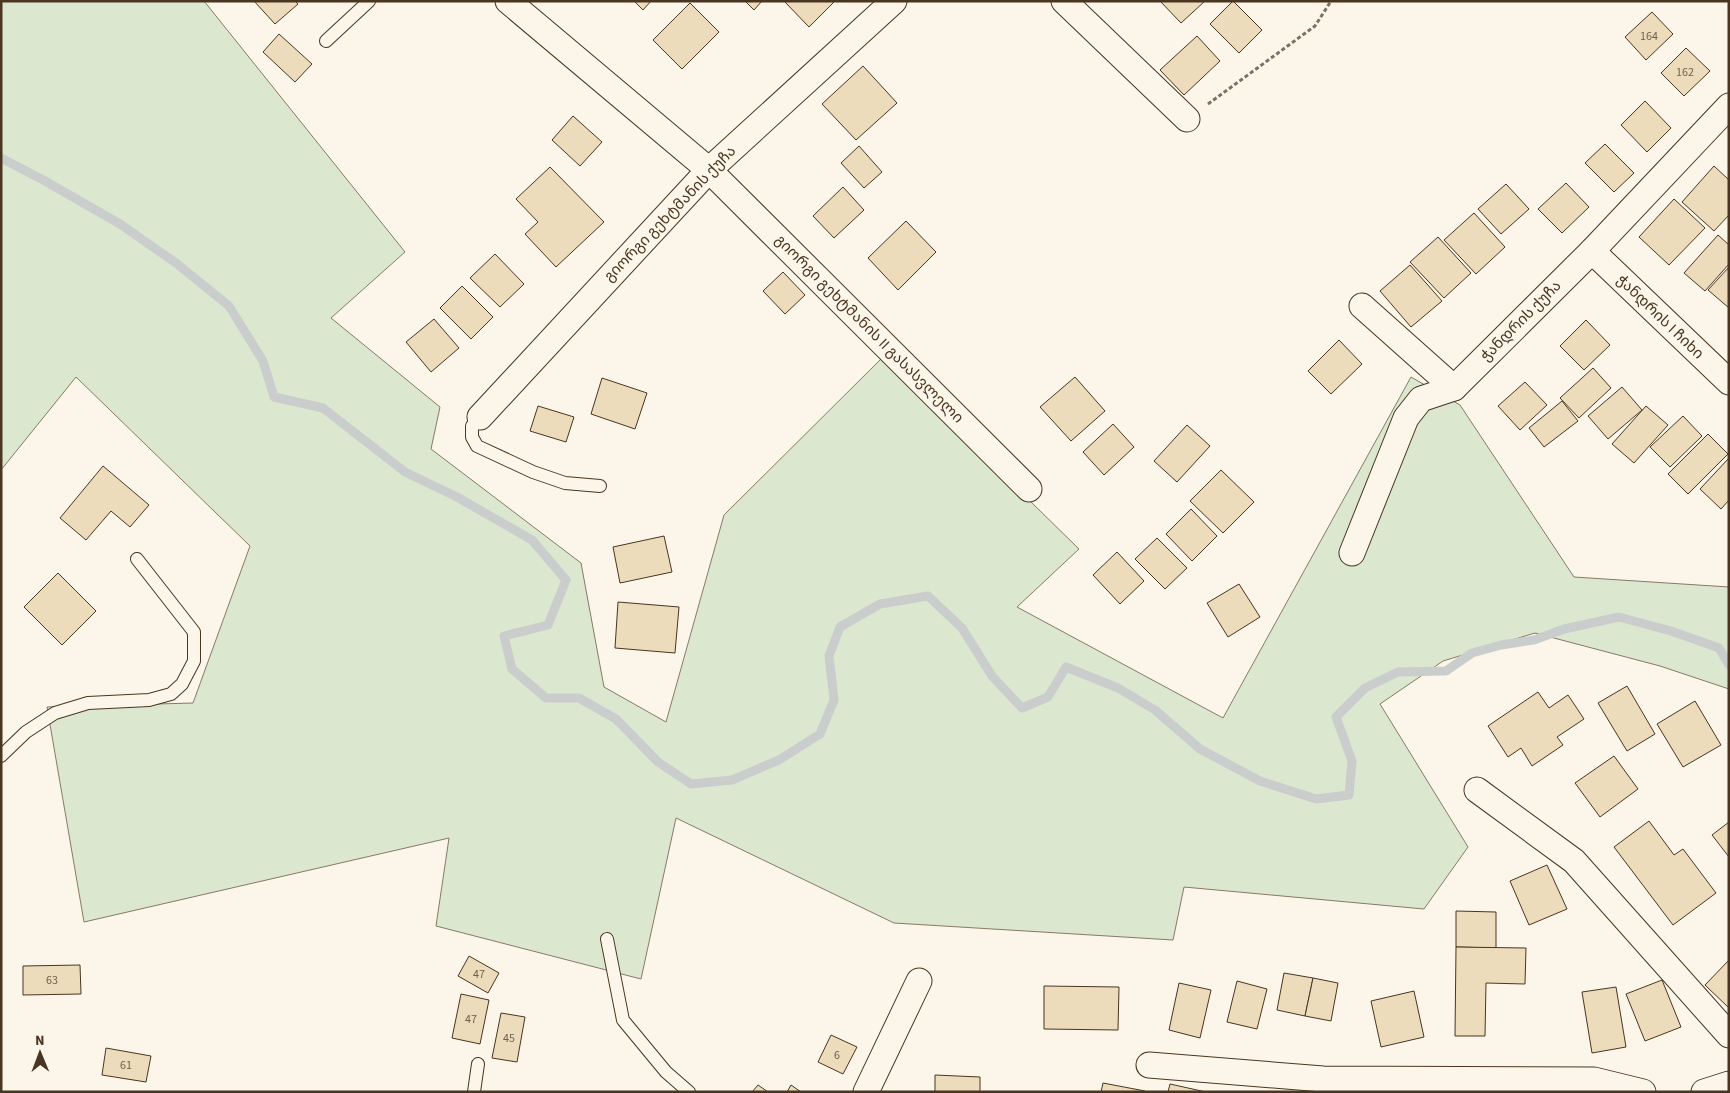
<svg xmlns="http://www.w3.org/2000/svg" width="1730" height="1093" font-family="'Source Sans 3','Noto Sans Georgian',sans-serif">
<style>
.green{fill:#dce7d0;stroke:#887966}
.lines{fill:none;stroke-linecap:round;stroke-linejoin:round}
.stream{stroke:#c9cecd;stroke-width:9}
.building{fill:#ecdcbc;stroke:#4a3520}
.service-casing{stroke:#4a3520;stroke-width:14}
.minor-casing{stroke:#4a3520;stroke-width:27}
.path{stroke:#7f6f5c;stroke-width:3;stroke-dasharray:4 2.5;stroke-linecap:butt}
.service{stroke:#fbf6e9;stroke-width:12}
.minor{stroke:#fbf6e9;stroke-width:25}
.labels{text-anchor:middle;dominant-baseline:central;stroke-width:4;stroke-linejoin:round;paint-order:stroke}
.number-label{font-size:12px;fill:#725f47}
.street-label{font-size:15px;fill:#4a3520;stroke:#fbf6e9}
</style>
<rect width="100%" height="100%" fill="#fbf6e9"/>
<!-- green -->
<path class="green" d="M 1,1 L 204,1 L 405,252 L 331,318 L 440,407 L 431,449 L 581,563 L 604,687 L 666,722 L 724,515 L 883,357 L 1079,549 L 1017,607 L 1223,718 L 1411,377 L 1460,405 L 1574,577 L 1729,587 L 1729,689 L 1660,666 L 1535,633 L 1443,661 L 1380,704 L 1468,847 L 1424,909 L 1184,887 L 1173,940 L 894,923 L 676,818 L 641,979 L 436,926 L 449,838 L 84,922 L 47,707 L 193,703 L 250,546 L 76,377 L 1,470 Z"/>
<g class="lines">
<!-- stream -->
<path class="stream" d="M 1,158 L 45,181 L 120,224 L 176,263 L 229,306 L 263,361 L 274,397 L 323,408 L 405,472 L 457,497 L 532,540 L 566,580 L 548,625 L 504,636 L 512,669 L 546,698 L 579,698 L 616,719 L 658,762 L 691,784 L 732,780 L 779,760 L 820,734 L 834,700 L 829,656 L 840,627 L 880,604 L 928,596 L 962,628 L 992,676 L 1022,708 L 1048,697 L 1066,667 L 1118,688 L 1155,710 L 1200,749 L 1260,781 L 1316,799 L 1349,795 L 1352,761 L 1336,717 L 1365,688 L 1398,672 L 1446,671 L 1472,653 L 1501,645 L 1534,640 L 1564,629 L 1619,617 L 1671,631 L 1719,648 L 1729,665"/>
</g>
<!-- building -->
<g class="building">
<path d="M 254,1 L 295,1 L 298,4 L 275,24 Z"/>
<path d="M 634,1 L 651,1 L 643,10 Z"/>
<path d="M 745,1 L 762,1 L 754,10 Z"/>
<path d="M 784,1 L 835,1 L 809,27 Z"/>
<path d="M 1160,1 L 1205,1 L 1181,23 Z"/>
<path d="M 1233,1 L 1262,30 L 1239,53 L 1210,24 Z"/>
<path d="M 690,3 L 719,32 L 682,69 L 653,40 Z"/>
<path d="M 1652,12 L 1673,34 L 1646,60 L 1625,37 Z"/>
<path d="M 279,34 L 312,64 L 295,82 L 263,52 Z"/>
<path d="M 1197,36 L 1220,61 L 1184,95 L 1160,70 Z"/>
<path d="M 1686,48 L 1710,71 L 1684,96 L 1661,73 Z"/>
<path d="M 863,66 L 897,103 L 856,140 L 822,104 Z"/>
<path d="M 1645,101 L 1671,128 L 1647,152 L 1621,125 Z"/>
<path d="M 573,116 L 602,142 L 580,166 L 552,140 Z"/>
<path d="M 1605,144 L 1634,173 L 1614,192 L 1585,163 Z"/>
<path d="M 859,146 L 882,172 L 864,188 L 841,163 Z"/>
<path d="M 1714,166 L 1729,180 L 1729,215 L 1714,231 L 1682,202 Z"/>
<path d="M 550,167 L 604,222 L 556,267 L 525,234 L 538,222 L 516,199 Z"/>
<path d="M 1566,183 L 1589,207 L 1562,233 L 1538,209 Z"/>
<path d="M 1506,184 L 1529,209 L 1501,234 L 1478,209 Z"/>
<path d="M 843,187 L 864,210 L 834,238 L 813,216 Z"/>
<path d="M 1674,199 L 1705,228 L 1669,265 L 1639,237 Z"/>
<path d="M 1474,213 L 1505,247 L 1476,274 L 1444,240 Z"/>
<path d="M 906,221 L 936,252 L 898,290 L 868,258 Z"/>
<path d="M 1718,235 L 1729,245 L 1729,264 L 1705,291 L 1684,273 Z"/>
<path d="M 1438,237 L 1471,273 L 1444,298 L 1410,262 Z"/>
<path d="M 495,254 L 524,284 L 500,307 L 470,278 Z"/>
<path d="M 1410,265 L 1442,301 L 1411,327 L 1380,291 Z"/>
<path d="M 1729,267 L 1729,308 L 1708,290 Z"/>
<path d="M 783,272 L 805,295 L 785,314 L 763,291 Z"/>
<path d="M 462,286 L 493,317 L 471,339 L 440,308 Z"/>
<path d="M 434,319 L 459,348 L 431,372 L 406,342 Z"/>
<path d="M 1586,320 L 1610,345 L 1584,370 L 1560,346 Z"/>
<path d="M 1339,340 L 1362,364 L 1331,394 L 1308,371 Z"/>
<path d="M 1593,368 L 1611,388 L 1579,418 L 1560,398 Z"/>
<path d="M 1075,377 L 1105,411 L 1071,441 L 1040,407 Z"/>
<path d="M 602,378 L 647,393 L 635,429 L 591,414 Z"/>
<path d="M 1525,382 L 1547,405 L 1520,430 L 1498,406 Z"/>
<path d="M 1622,387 L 1642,410 L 1608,439 L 1588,416 Z"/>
<path d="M 1562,401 L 1578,421 L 1544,447 L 1529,428 Z"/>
<path d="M 538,406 L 574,417 L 566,442 L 530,431 Z"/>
<path d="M 1646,406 L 1668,425 L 1634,463 L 1612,444 Z"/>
<path d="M 1683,416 L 1702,436 L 1670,467 L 1650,447 Z"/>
<path d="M 1113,424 L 1134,447 L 1104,475 L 1083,452 Z"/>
<path d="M 1187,425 L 1210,446 L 1177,482 L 1154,461 Z"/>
<path d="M 1708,434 L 1728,454 L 1688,494 L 1668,474 Z"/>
<path d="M 1729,458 L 1729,500 L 1721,509 L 1700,489 Z"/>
<path d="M 103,466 L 149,505 L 130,527 L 111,511 L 86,540 L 60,518 Z"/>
<path d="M 1221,470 L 1254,502 L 1223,533 L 1190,501 Z"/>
<path d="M 1191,509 L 1217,536 L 1192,561 L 1166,534 Z"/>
<path d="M 664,536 L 672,572 L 620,583 L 613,547 Z"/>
<path d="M 1157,538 L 1187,568 L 1165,589 L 1135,559 Z"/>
<path d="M 1117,552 L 1144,581 L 1120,604 L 1093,575 Z"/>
<path d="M 58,573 L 96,611 L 62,645 L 24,607 Z"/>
<path d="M 1239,584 L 1260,617 L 1228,637 L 1207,603 Z"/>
<path d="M 618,602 L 679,607 L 675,653 L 615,648 Z"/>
<path d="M 1627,686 L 1655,734 L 1627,751 L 1598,703 Z"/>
<path d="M 1538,692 L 1549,708 L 1568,695 L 1584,719 L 1557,737 L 1563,745 L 1532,766 L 1521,748 L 1508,757 L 1488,726 Z"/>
<path d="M 1695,701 L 1721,745 L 1683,767 L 1657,724 Z"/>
<path d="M 1614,756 L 1638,789 L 1600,817 L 1575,783 Z"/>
<path d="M 1649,821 L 1674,855 L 1683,849 L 1716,893 L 1673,925 L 1614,847 Z"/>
<path d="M 1729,822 L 1729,857 L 1712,835 Z"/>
<path d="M 1547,865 L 1567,909 L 1529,925 L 1510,881 Z"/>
<path d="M 1456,911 L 1496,912 L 1496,948 L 1456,947 Z"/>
<path d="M 1456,947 L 1526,948 L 1525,984 L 1486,983 L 1485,1036 L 1455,1036 Z"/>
<path d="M 469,956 L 499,973 L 488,993 L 458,976 Z"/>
<path d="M 1729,960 L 1729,1008 L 1705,985 Z"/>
<path d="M 80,965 L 81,994 L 23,995 L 23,966 Z"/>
<path d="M 1284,973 L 1313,978 L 1305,1016 L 1277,1010 Z"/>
<path d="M 1313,978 L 1338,983 L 1331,1021 L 1305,1016 Z"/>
<path d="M 1662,980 L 1681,1027 L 1645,1041 L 1626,994 Z"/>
<path d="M 1237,981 L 1267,989 L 1257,1029 L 1227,1022 Z"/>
<path d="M 1179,983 L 1211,990 L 1200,1038 L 1169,1030 Z"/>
<path d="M 1044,986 L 1119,987 L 1118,1030 L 1044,1029 Z"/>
<path d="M 1616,987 L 1626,1047 L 1592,1053 L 1582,992 Z"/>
<path d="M 1414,991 L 1424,1037 L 1381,1047 L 1371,1001 Z"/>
<path d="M 461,994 L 489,1000 L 480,1044 L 452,1038 Z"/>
<path d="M 501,1013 L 525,1017 L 517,1062 L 492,1058 Z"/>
<path d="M 831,1035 L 857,1047 L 843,1074 L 818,1062 Z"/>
<path d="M 106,1048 L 151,1056 L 146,1082 L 102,1075 Z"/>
<path d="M 935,1075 L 980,1077 L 980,1092 L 935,1092 Z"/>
<path d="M 1103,1083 L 1145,1091 L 1144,1092 L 1101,1092 Z"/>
<path d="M 1170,1084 L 1206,1092 L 1168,1092 Z"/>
<path d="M 758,1085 L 768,1092 L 752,1092 Z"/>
<path d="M 791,1085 L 801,1092 L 787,1092 Z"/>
</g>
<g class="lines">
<defs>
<g id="service">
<path d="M 326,41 L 369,1"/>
<path d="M 480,417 L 472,426 L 472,437 L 477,446 L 533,472 L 565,483 L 600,486"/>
<path d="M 1,756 L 26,732 L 55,713 L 88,703 L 149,700 L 171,694 L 182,684 L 194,661 L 194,632 L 137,559"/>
<path d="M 607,939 L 623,1020 L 666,1072 L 689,1092"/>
<path d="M 474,1092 L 478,1064"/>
</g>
<g id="minor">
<path d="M 508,1 L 709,170 L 1029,489"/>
<path d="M 1064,1 L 1187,119"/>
<path d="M 1592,251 L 1729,382"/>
<path d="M 1362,306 L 1454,388"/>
<path d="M 480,417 L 709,170 L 894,1"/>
<path d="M 1352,553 L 1406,418 L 1421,399 L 1454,388 L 1592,251 L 1729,106"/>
<path d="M 1477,790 L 1574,861 L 1729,1035"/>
<path d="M 1149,1065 L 1323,1079 L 1594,1080 L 1643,1092"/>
<path d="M 866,1092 L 919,981"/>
<path d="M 1704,1092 L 1729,1084"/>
</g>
</defs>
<!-- service casing -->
<use href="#service" class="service-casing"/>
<!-- minor casing -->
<use href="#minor" class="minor-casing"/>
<!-- path -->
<path class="path" d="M 1208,104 L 1315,26 L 1331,1"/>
<!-- service -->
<use href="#service" class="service"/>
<!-- minor -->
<use href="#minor" class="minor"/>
</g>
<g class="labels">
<!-- number labels -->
<g class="number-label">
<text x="1649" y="36">164</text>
<text x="1685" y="72">162</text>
<text x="479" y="974">47</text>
<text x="52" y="980">63</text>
<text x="471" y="1019">47</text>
<text x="509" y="1038">45</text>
<text x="837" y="1055">6</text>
<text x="126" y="1065">61</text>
</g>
<!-- street labels -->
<g class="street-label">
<text transform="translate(670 214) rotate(-46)">გიორგი გეხტმანის ქუჩა</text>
<text transform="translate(1660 317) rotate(44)">ჭანდრის I ჩიხი</text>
<text transform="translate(1521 321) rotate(-45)">ჭანდრის ქუჩა</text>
<text transform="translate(869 329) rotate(45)">გიორგი გეხტმანის II გასასვლელი</text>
</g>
</g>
<!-- border -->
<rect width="1730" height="1093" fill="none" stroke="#4a3520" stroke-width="5"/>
<!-- north arrow -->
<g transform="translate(40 1053) rotate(359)" stroke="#fbf6e9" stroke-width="4" paint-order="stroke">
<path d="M0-4L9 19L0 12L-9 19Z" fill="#4a3520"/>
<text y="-8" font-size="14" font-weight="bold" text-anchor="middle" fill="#4a3520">N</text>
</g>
</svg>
